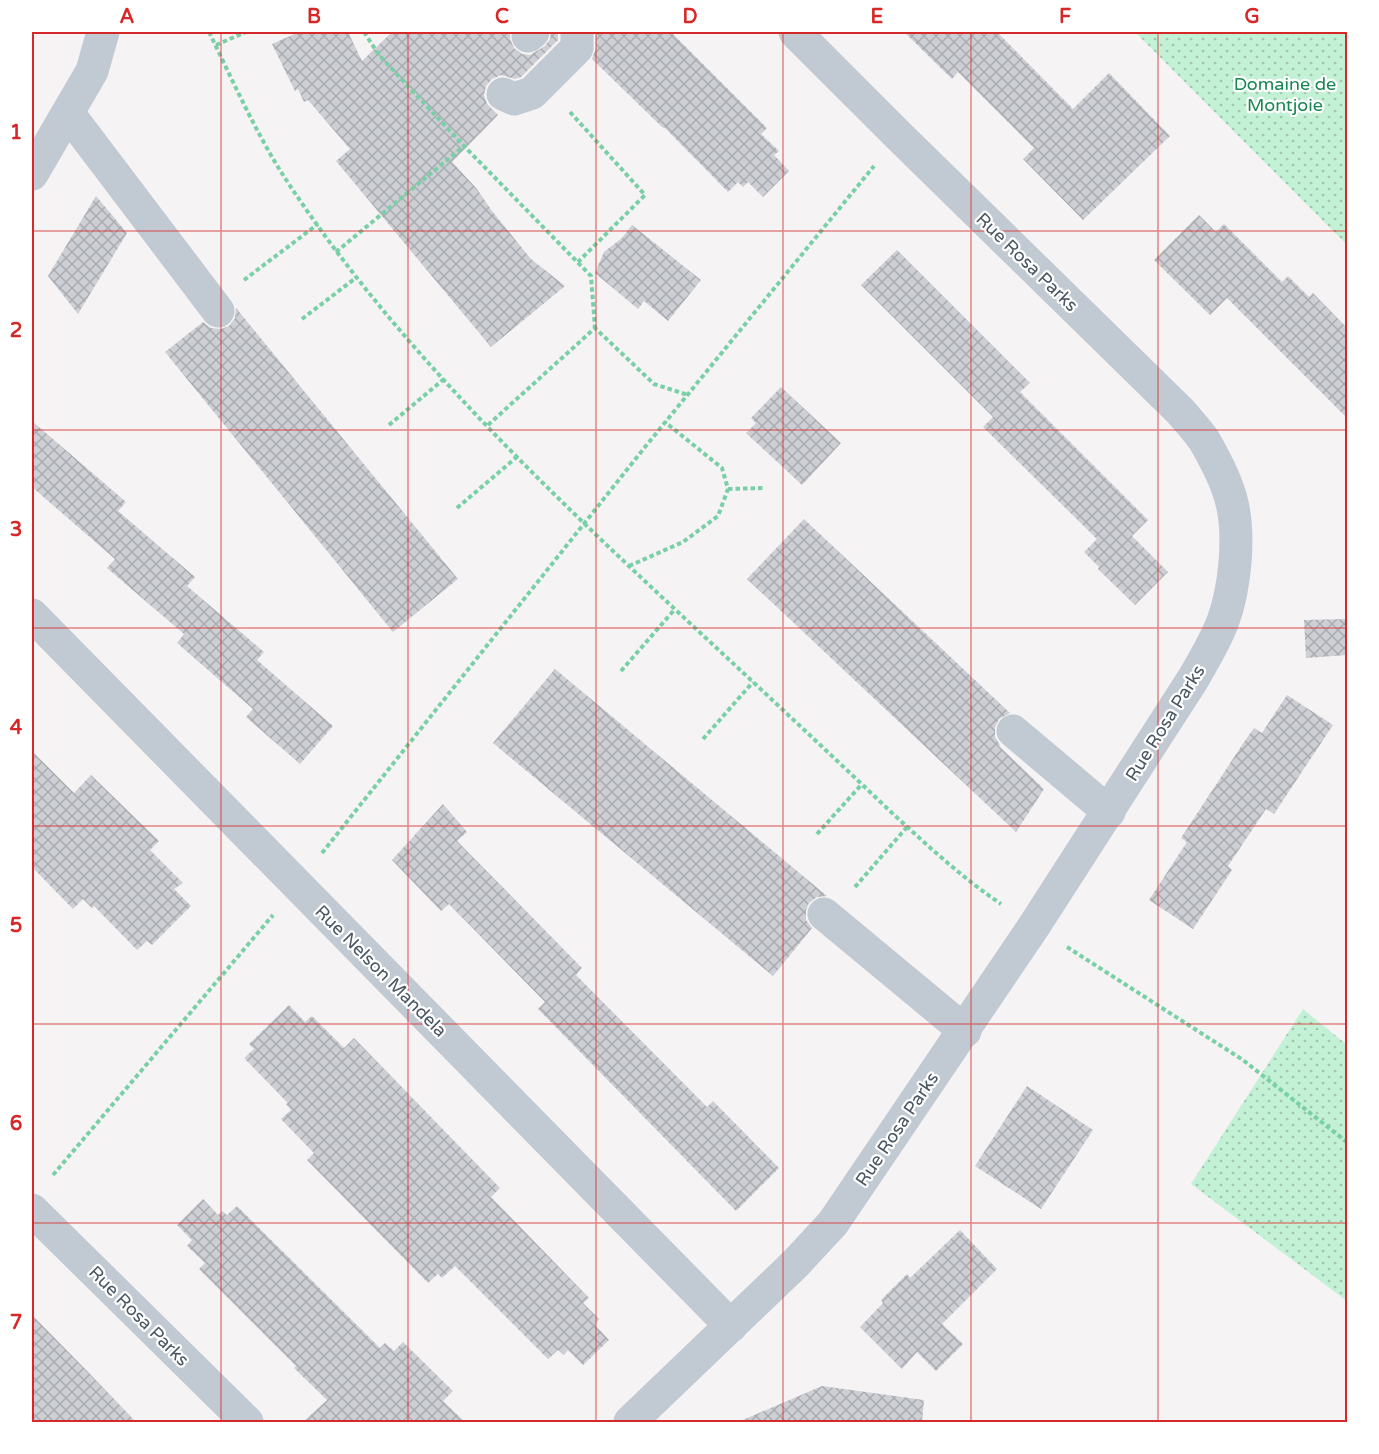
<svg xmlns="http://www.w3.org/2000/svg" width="1379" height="1454" font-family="'Varela Round',sans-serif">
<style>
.green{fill:url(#green-dots)}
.building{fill:url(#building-cross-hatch)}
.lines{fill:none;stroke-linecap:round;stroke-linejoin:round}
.path{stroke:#7ad0a6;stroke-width:4;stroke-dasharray:4.5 3;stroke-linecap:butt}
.minor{stroke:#c1cad2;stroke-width:33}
.grid{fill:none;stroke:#d62828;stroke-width:1.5;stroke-opacity:0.55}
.labels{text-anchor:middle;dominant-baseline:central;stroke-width:4.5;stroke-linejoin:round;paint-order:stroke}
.park-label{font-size:18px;fill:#17864f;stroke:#fff}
.street-label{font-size:18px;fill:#4a5661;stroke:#fff}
.neatline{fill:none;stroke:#d62828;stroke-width:2}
.grid-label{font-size:20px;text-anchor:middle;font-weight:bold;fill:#d62828}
</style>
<defs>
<pattern id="green-dots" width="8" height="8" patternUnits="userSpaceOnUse" patternTransform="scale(1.5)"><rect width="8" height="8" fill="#c3f1d5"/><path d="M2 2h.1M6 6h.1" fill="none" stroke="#a0c6b0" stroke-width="1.8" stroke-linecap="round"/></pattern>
<pattern id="building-cross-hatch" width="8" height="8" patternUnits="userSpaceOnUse" patternTransform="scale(1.5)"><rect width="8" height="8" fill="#cdcfd5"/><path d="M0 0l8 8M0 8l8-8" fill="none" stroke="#a8abb0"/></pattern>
</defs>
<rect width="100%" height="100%" fill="#f5f3f3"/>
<!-- green -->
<g class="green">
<path d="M 1135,32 L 1347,32 L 1347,245 Z"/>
<path d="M 1303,1009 L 1347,1045 L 1347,1301 L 1191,1184 Z"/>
</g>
<!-- building -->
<g class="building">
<path d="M 299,32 L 348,32 L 362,61 L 392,32 L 510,32 L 510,39 L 514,48 L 522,54 L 530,55 L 545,46 L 550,39 L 551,32 L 558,32 L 558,40 L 521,77 L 515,79 L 501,75 L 492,79 L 486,86 L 484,95 L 487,104 L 498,115 L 452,162 L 477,189 L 492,211 L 531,259 L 565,286 L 491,347 L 336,161 L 350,149 L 308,100 L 304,102 L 298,89 L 295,91 L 272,44 Z"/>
<path d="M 596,32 L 671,32 L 767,128 L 761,134 L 779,151 L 774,155 L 789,171 L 763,197 L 748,182 L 743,187 L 738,182 L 728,192 L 664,127 L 663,128 L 592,59 L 596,48 Z"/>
<path d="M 904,32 L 1000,32 L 998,33 L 1073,109 L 1109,73 L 1170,136 L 1083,220 L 1023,159 L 1034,148 L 958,72 L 952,79 Z"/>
<path d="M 96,196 L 127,233 L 78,314 L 48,276 Z"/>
<path d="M 1199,215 L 1216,232 L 1224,224 L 1282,282 L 1288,276 L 1309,297 L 1313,293 L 1347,328 L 1347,418 L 1227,298 L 1210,315 L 1154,260 Z"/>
<path d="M 632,225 L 701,280 L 668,321 L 644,301 L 638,309 L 595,273 L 604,252 L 622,238 Z"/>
<path d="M 897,250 L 1030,383 L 1020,392 L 1148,520 L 1132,536 L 1168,572 L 1135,605 L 1098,569 L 1099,567 L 1084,552 L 1097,539 L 983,427 L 993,417 L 861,285 Z"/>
<path d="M 236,308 L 458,579 L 393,632 L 165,352 L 203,322 L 211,328 L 221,329 L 229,326 L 235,318 Z"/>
<path d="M 781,387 L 841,443 L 802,485 L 746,433 L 756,423 L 751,418 Z"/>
<path d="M 32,421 L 126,502 L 118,511 L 195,577 L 187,586 L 264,652 L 257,660 L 333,726 L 300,764 L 246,717 L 253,709 L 177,643 L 184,634 L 107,568 L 115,559 L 32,487 Z"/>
<path d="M 804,519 L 1010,713 L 999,719 L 995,727 L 995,737 L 1000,745 L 999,746 L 1044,789 L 1016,832 L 747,579 Z"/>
<path d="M 1347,619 L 1347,655 L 1306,658 L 1304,620 Z"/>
<path d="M 555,669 L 827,896 L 817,897 L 809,903 L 806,910 L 806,920 L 812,928 L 773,976 L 493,743 Z"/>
<path d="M 1287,695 L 1333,725 L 1274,814 L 1266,809 L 1228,866 L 1232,870 L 1193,929 L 1149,900 L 1187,842 L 1181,838 L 1244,742 L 1254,728 L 1262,733 Z"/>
<path d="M 32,751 L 74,793 L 91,775 L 159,841 L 150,850 L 183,883 L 174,889 L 191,906 L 152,945 L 147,941 L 137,950 L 94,906 L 92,908 L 83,899 L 73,909 L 32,867 Z"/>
<path d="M 443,804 L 467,832 L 457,841 L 582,968 L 576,975 L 707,1107 L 713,1101 L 779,1168 L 736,1211 L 538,1009 L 545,1002 L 449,904 L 441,911 L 392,860 Z"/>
<path d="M 289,1005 L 305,1022 L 312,1016 L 344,1048 L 354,1038 L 500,1188 L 491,1197 L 589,1298 L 583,1303 L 599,1319 L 595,1325 L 609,1340 L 583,1365 L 568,1350 L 564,1355 L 558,1350 L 548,1359 L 455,1266 L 442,1278 L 438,1274 L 428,1283 L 307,1160 L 314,1153 L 281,1119 L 291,1110 L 286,1104 L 288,1103 L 244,1058 L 254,1049 L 249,1044 Z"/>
<path d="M 1027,1086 L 1093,1130 L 1041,1209 L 975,1166 Z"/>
<path d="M 203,1199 L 218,1215 L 222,1211 L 227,1215 L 237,1206 L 380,1348 L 385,1343 L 394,1351 L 403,1342 L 453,1391 L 443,1401 L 465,1422 L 303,1422 L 327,1400 L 294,1368 L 296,1366 L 199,1269 L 205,1263 L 187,1246 L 192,1240 L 177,1225 Z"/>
<path d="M 960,1230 L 997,1269 L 942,1324 L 963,1344 L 936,1371 L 917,1352 L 902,1369 L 860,1327 L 883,1303 L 881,1300 L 907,1274 L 910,1278 Z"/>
<path d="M 32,1315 L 89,1373 L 136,1422 L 32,1422 Z"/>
<path d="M 822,1386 L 924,1400 L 922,1422 L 738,1422 Z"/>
</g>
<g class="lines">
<!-- path -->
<g class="path">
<path d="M 209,32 C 232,79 255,131 283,175 C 407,366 586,526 752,681 C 799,725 845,768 891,812 C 926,844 961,877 1001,904"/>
<path d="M 364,32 L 379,55 L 464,146 L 591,276 L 595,328"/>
<path d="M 216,45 L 246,32"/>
<path d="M 570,112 L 645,195 L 578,262"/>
<path d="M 336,252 L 464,146"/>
<path d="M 244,280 L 318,224"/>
<path d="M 302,319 L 357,277"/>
<path d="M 389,425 L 444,379"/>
<path d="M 488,425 L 595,328 L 654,384 L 688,395"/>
<path d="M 728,489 L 764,488"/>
<path d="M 457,508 L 518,456"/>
<path d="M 629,566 L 683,542 L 718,516 L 728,489 L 722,468 L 665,422"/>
<path d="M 621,671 L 675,609"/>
<path d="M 703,739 L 753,682"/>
<path d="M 817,834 L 862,784"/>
<path d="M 322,853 L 645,447 L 874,166"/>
<path d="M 855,887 L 907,827"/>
<path d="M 1067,947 L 1243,1060 L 1348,1143"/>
<path d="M 53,1175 L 273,915"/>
</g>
<!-- minor -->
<g class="minor">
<path d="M 528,36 L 533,32"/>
<path d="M 503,94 L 514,99 L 532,93 L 577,48 L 577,32"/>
<path d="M 68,113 L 218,311"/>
<path d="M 32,174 L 92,71 L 103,32"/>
<path d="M 32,615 L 731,1326"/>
<path d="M 1013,731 L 1109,812"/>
<path d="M 824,914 L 965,1031"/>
<path d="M 32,1210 L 247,1422"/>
<path d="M 630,1422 L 795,1264 L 833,1223 L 1034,926 L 1193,679 C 1204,660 1215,642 1223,621 C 1235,588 1240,537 1232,503 C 1227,481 1215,459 1204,440 C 1197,430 1188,420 1180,411 L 899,136 L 795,32"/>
</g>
</g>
<!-- grid -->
<path class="grid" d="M 221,32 L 221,1422M 408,32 L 408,1422M 596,32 L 596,1422M 783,32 L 783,1422M 971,32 L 971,1422M 1158,32 L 1158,1422M 32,231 L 1348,231M 32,430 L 1348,430M 32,628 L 1348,628M 32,826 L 1348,826M 32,1024 L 1348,1024M 32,1223 L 1348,1223"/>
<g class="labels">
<!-- park labels -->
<g class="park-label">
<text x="1285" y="84">Domaine de<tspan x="1285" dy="21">Montjoie</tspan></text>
</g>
<!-- street labels -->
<g class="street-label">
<text transform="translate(1027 262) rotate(44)">Rue Rosa Parks</text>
<text transform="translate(1165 723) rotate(-58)">Rue Rosa Parks</text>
<text transform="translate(381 971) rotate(45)">Rue Nelson Mandela</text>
<text transform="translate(897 1129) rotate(-56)">Rue Rosa Parks</text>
<text transform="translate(139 1316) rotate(45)">Rue Rosa Parks</text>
</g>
</g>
<!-- border -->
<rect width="1379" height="1454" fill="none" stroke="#ffffff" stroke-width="66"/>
<rect x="33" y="33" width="1313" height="1388" class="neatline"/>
<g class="grid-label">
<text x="127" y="23">A</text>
<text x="314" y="23">B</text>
<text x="502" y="23">C</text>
<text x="690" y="23">D</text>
<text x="877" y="23">E</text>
<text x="1065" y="23">F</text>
<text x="1252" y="23">G</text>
<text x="16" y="139">1</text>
<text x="16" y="337">2</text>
<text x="16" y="536">3</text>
<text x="16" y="734">4</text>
<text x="16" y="932">5</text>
<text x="16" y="1130">6</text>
<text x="16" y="1329">7</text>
</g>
</svg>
